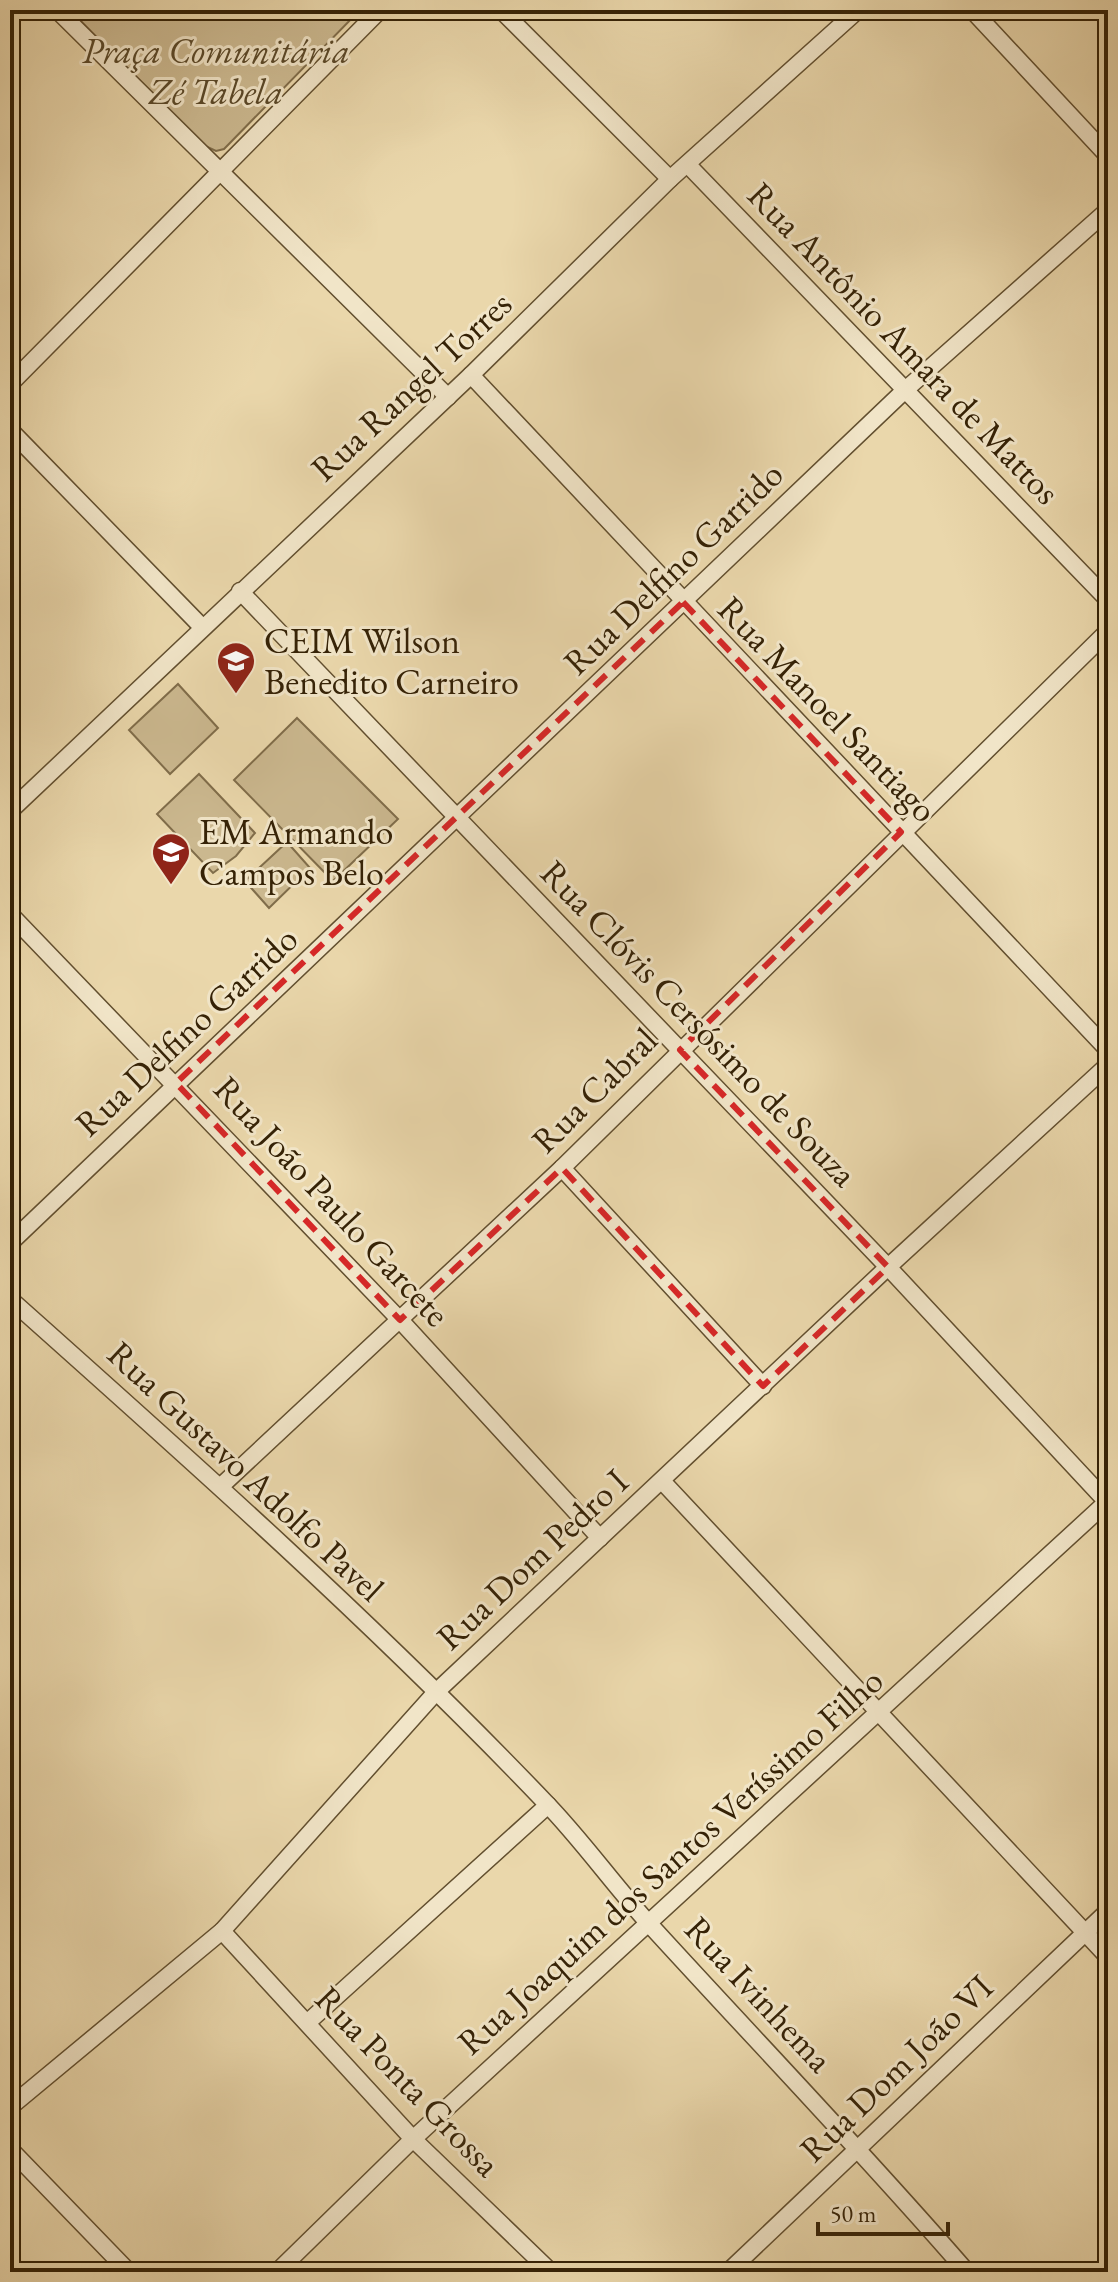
<svg xmlns="http://www.w3.org/2000/svg" width="1118" height="2282" font-family="'EB Garamond',serif">
<style>
.green{fill:#cbb88f;stroke:#806d4a;stroke-width:2}
.lines{fill:none;stroke-linecap:round;stroke-linejoin:round}
.minor-casing{stroke:#624f2f;stroke-width:19}
.minor{stroke:#f1e5c8;stroke-width:16}
.marked{fill:none;stroke:#d62828;stroke-width:6;stroke-dasharray:16 10;stroke-linejoin:round}
.labels{text-anchor:middle;dominant-baseline:central;stroke-width:6;stroke-linejoin:round;paint-order:stroke}
.park-label{font-size:36px;font-style:italic;fill:#5a4828;stroke:#f1e5c8}
.street-label{font-size:36px;fill:#352206;stroke:#f1e5c8}
.poi-label{font-size:36px;fill:#352206;stroke:#f1e5c8;text-anchor:start}
</style>
<rect width="100%" height="100%" fill="#ead7ab"/>
<filter id="stains"><feTurbulence type="fractalNoise" baseFrequency=".0025" numOctaves="4"/><feColorMatrix values="0 0 0 0 .2 0 0 0 0 .09 0 0 0 0 .02 0 0 0 .5 -.17"/></filter>
<radialGradient id="worn" r=".72"><stop offset=".6" stop-color="#630" stop-opacity="0"/><stop offset="1" stop-color="#630" stop-opacity=".3"/></radialGradient>
<!-- green -->
<g class="green">
<path d="M 70,10 L 360,10 L 224,149 L 216,151 L 201,144 Z"/>
<path d="M 178,684 L 218,728 L 170,774 L 129,730 Z"/>
<path d="M 297,718 L 398,819 L 333,881 L 234,780 Z"/>
<path d="M 199,774 L 255,833 L 236,856 L 213,873 L 157,814 Z"/>
<path d="M 287,842 L 310,868 L 269,908 L 245,881 Z"/>
</g>
<g class="lines">
<defs>
<g id="minor">
<path d="M 57,10 L 448,397"/>
<path d="M 501,10 L 670,179"/>
<path d="M 972,10 L 1108,156"/>
<path d="M 688,165 L 1108,600"/>
<path d="M 471,375 L 1108,1050"/>
<path d="M 10,384 L 380,10"/>
<path d="M 10,430 L 202,627"/>
<path d="M 240,591 L 888,1267 L 1108,1503"/>
<path d="M 10,811 L 471,375 L 670,179 L 858,10"/>
<path d="M 10,914 L 400,1320 L 600,1538"/>
<path d="M 562,1168 L 763,1386"/>
<path d="M 10,1243 L 904,391 L 1108,210"/>
<path d="M 10,1299 C 193,1462 376,1625 545,1802 C 583,1841 615,1887 652,1927 C 757,2042 865,2154 967,2272"/>
<path d="M 662,1481 L 1108,1957"/>
<path d="M 220,1487 L 562,1168 L 1108,631"/>
<path d="M 222,1931 L 413,2139 L 551,2272"/>
<path d="M 307,2023 L 548,1805"/>
<path d="M 10,2107 L 222,1931 L 436,1692 L 888,1267 L 1108,1065"/>
<path d="M 10,2149 L 129,2272"/>
<path d="M 277,2272 L 413,2139 L 1108,1501"/>
<path d="M 728,2272 L 1108,1911"/>
</g>
</defs>
<!-- minor casing -->
<use href="#minor" class="minor-casing"/>
<!-- minor -->
<use href="#minor" class="minor"/>
</g>
<!-- marked area -->
<path class="marked" d="M 683,602 L 901,832 L 680,1050 L 888,1267 L 763,1386 L 562,1168 L 400,1320 L 176,1083 Z"/>
<!-- icons -->
<defs>
<symbol id="school-pin" viewBox="-11 -11 22 30"><path d="M0 17L-7.5 6A9.5 9.5 0 1 1 7.5 6Z" fill="#8f2418" stroke="#f1e5c8"/><path d="M0-5L7-2L0 1L-7-2ZM-4 1L0 2.5L4 1V4Q0 6-4 4Z" fill="#fff"/></symbol>
</defs>
<g fill-rule="evenodd">
<use href="#school-pin" x="214" y="639" width="44" height="60"/>
<use href="#school-pin" x="149" y="830" width="44" height="60"/>
</g>
<g class="labels">
<!-- park labels -->
<g class="park-label">
<text x="216" y="50">Praça Comunitária<tspan x="216" dy="41">Zé Tabela</tspan></text>
</g>
<!-- street labels -->
<g class="street-label">
<text transform="translate(904 343) rotate(46)">Rua Antônio Amara de Mattos</text>
<text transform="translate(411 386) rotate(-43)">Rua Rangel Torres</text>
<text transform="translate(673 568) rotate(-44)">Rua Delfino Garrido</text>
<text transform="translate(828 709) rotate(46)">Rua Manoel Santiago</text>
<text transform="translate(699 1023) rotate(46)">Rua Clóvis Cersósimo de Souza</text>
<text transform="translate(186 1031) rotate(-43)">Rua Delfino Garrido</text>
<text transform="translate(594 1090) rotate(-45)">Rua Cabral</text>
<text transform="translate(332 1201) rotate(47)">Rua João Paulo Garcete</text>
<text transform="translate(246 1471) rotate(43)">Rua Gustavo Adolfo Pavel</text>
<text transform="translate(532 1559) rotate(-43)">Rua Dom Pedro I</text>
<text transform="translate(670 1861) rotate(-42)">Rua Joaquim dos Santos Veríssimo Filho</text>
<text transform="translate(759 1994) rotate(47)">Rua Ivinhema</text>
<text transform="translate(896 2068) rotate(-44)">Rua Dom João VI</text>
<text transform="translate(408 2081) rotate(46)">Rua Ponta Grossa</text>
</g>
<!-- poi labels -->
<g class="poi-label">
<text x="264" y="640">CEIM Wilson<tspan x="264" dy="41">Benedito Carneiro</tspan></text>
<text x="199" y="831">EM Armando<tspan x="199" dy="41">Campos Belo</tspan></text>
</g>
</g>
<!-- margin -->
<rect width="1118" height="2282" fill="none" stroke="#ead7ab" stroke-width="40"/>
<rect x="12" y="12" width="1094" height="2258" fill="none" stroke="#352206" stroke-width="4"/>
<rect x="20" y="20" width="1078" height="2242" fill="none" stroke="#352206" stroke-width="2"/>
<!-- scale -->
<path d="M818 2222v12h130v-12" fill="none" stroke="#352206" stroke-width="4"/>
<text x="830" y="2222" font-size="24" fill="#352206" stroke="#f1e5c8" stroke-width="6" paint-order="stroke">50 m</text>
<rect width="100%" height="100%" filter="url(#stains)"/>
<rect width="100%" height="100%" fill="url(#worn)"/>
</svg>
